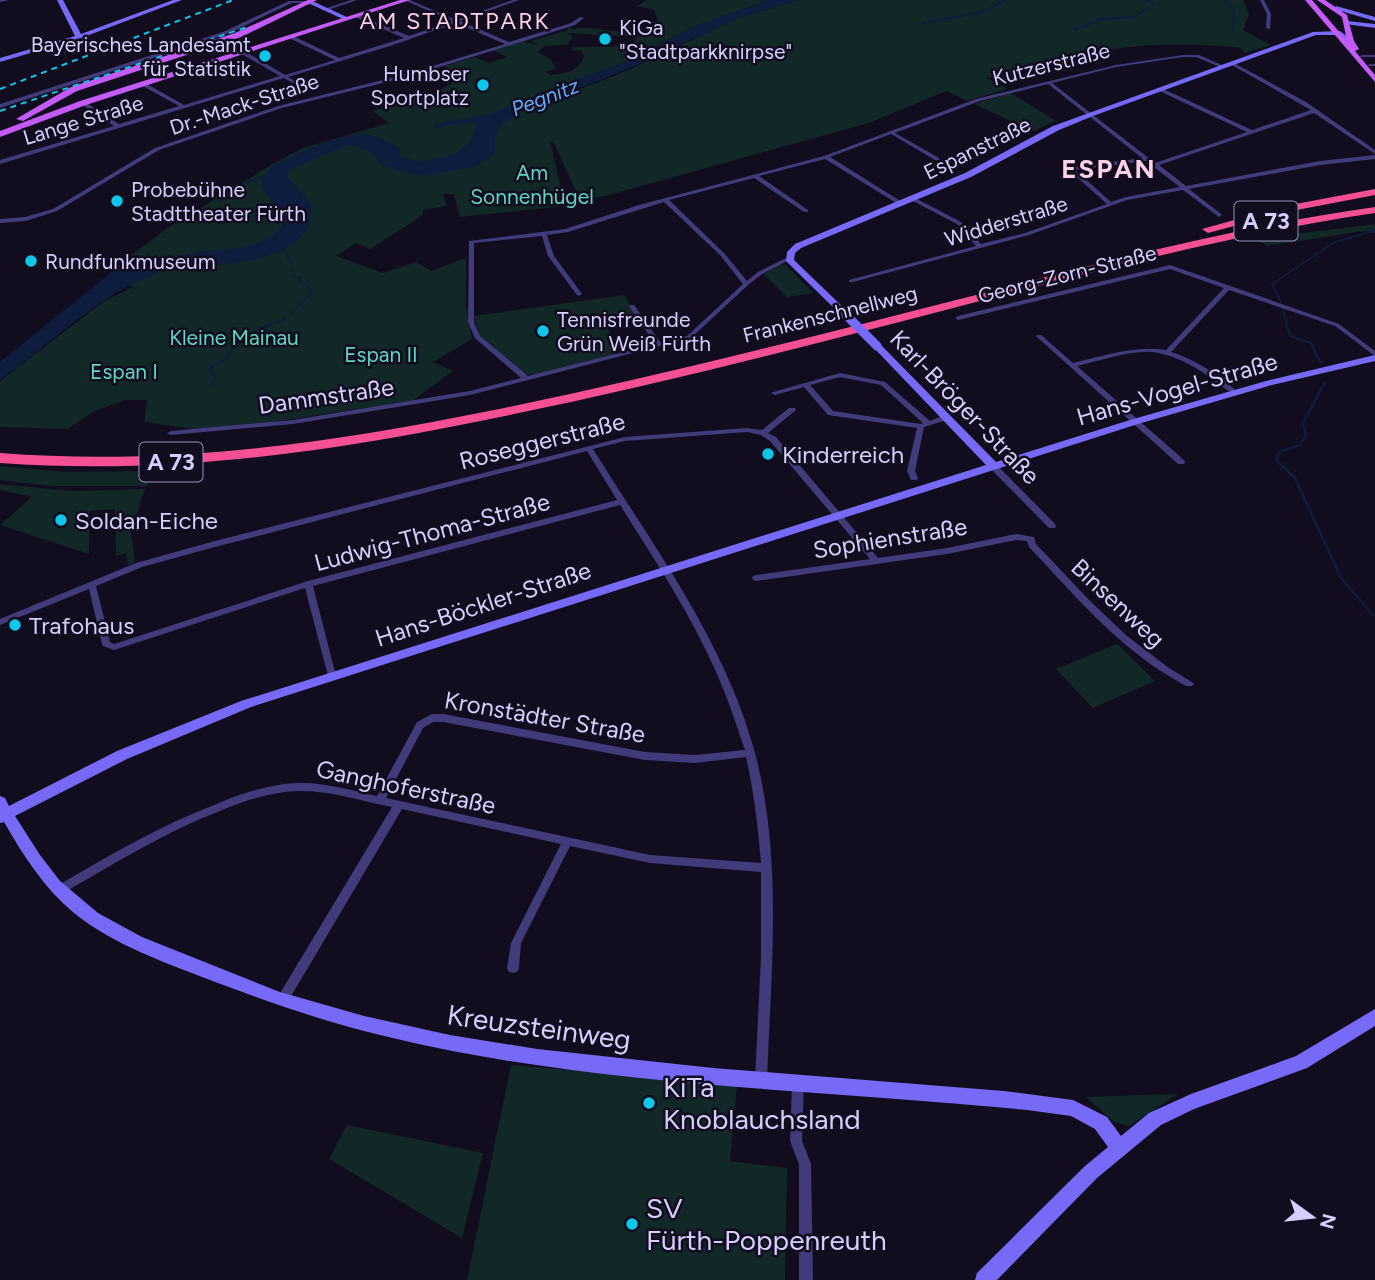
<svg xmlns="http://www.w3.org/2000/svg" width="1375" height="1280" font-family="Figtree,sans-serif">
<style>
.green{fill:#112728;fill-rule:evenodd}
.water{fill:#0e1d3d}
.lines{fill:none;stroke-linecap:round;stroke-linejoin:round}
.stream-far1{stroke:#0e1d3d;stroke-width:2}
.stream{stroke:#0e1d3d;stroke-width:2.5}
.street{fill:#413b7b;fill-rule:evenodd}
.secondary{fill:#766af7;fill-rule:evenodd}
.primary{fill:#c55bf6;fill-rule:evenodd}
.highway{fill:#f55096;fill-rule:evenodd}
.rail{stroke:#0dc6e9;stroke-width:2;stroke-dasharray:6 5;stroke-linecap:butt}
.secondary-bridge{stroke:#766af7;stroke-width:9}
.poi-dot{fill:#0dc6e9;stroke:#110d1e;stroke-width:2.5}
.labels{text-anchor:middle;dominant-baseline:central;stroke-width:5;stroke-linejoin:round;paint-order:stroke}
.far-poi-label{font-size:21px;fill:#d6cefc;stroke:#110d1e;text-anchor:start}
.far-street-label{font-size:21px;fill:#d6cefc;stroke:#110d1e}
.far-water-label{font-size:21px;font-style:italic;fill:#62a9f6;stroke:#110d1e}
.far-park-label{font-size:21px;fill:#5fd7c0;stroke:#110d1e}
.far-quarter-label{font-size:23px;letter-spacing:2px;fill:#fcd0e9;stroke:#110d1e}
.shield{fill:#110d1e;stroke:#9b94b9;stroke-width:2}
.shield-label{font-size:23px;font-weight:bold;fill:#d6cefc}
.street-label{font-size:24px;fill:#d6cefc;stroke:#110d1e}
.poi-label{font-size:24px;fill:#d6cefc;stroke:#110d1e;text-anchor:start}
.far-district-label{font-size:26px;font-weight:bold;letter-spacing:2px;fill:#fcd0e9;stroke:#110d1e}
.near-street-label{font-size:28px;fill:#d6cefc;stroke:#110d1e}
.near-poi-label{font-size:28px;fill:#d6cefc;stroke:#110d1e;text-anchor:start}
</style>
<rect width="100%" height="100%" fill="#110d1e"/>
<!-- green -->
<g class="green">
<path d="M 646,0 L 768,0 L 696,26 L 614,67 L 556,86 L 525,102 L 536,106 L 544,103 L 626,71 L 740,17 L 799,0 L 1243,0 L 1249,14 L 1243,30 L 1270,45 L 1245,53 L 1241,48 C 1202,44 1162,43 1123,48 C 1077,55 1033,70 987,78 L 1008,89 L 967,101 L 946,91 L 869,123 L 605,196 L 580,200 L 554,143 L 550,142 L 562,192 L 568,193 L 563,194 L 565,206 L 460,217 L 454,194 L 443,194 L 446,206 L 423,210 L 423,215 L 370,249 L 356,243 L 336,256 L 383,273 L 416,262 L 431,271 L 466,258 L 466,306 L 472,339 L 433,362 L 453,371 L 412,401 L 259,424 L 192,429 L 144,422 L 147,400 L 125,400 L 95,411 L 67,429 L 0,427 L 0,381 L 103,302 L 133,287 L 111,270 L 169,227 L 276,162 L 303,148 L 389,123 L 372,111 L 440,90 L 462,77 L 444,66 L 475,57 L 489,63 L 507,57 L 493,50 L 523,41 L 539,46 L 531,41 L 568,30 L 568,26 L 574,29 C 583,25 605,31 618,31 L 619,29 L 643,32 L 658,19 L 654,10 L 637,6 ZM 567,33 L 636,37 L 635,41 L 612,47 L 573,47 L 571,51 L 581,50 L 584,56 C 579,72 565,73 550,75 L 546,72 L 556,68 L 551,60 L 538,52 L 544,46 L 567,45 L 573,37 Z"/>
<path d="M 1011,93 L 1056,121 L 1033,131 L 974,104 Z"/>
<path d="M 1375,224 L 1375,233 L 1364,231 L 1267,246 L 1255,239 Z"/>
<path d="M 778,265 L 786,265 L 813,293 L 787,297 L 764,274 Z"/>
<path d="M 624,295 L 639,319 L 607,326 L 617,353 L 536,375 L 524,374 L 480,336 L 474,316 Z"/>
<path d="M 0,466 L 64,472 L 152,471 L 147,486 L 51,486 L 0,480 Z"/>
<path d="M 0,484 L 73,491 L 145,489 L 131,532 L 135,562 L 128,565 L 126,553 L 116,556 L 115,509 L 90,511 L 89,554 L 0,525 L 32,497 L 0,490 Z"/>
<path d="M 1117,644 L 1155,681 L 1093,708 L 1056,669 Z"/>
<path d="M 511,1065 L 737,1084 L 730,1161 L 787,1168 L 785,1280 L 467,1280 Z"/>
<path d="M 1178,1094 L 1129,1126 L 1114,1122 L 1086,1097 Z"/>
<path d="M 347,1125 L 483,1153 L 462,1238 L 329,1159 Z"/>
</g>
<!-- water -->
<path class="water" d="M 768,0 L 799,0 L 740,17 L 623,71 L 524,110 L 503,123 L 495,137 L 495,153 L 476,166 L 425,176 L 398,171 L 381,164 L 369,151 L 355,146 L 345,146 L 289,170 L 287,177 L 311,203 C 311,219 310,231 297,241 C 274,259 234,264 205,266 C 195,267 184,265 173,268 C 108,285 54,341 0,380 L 0,362 L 109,274 C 135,262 165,258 193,253 C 224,248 261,253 283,225 L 282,220 L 276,216 L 271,199 L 261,186 C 263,181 265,175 268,171 C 279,158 347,132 364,134 C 374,135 390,142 399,148 L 400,156 L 420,162 L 454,155 L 468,144 L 478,123 L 449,125 L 437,129 L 434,126 L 436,124 L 488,114 L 533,99 L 556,86 L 614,67 L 696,26 Z"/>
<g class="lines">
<!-- stream-far1 -->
<g class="stream-far1">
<path d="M 1143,0 L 1154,3 L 1151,5"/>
<path d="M 1224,0 L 1234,9 L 1233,31"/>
<path d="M 923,23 L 983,12 L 1005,0"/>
<path d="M 1075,30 L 1101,19 L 1134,17 L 1149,7"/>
<path d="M 218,201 L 241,184 L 267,175"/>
<path d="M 283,247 L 291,263"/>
<path d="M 1281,302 L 1272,284 L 1333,243 L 1375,230"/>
<path d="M 1283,310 L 1290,336 L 1311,343 L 1315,351"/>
<path d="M 290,315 L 312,293 L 306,284 L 300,282 L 300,278 L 294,277 L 292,267"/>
<path d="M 231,351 C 240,337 269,324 285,319"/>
</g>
<!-- stream -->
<g class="stream">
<path d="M 1314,350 L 1321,363"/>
<path d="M 1325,382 L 1303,423 L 1306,436 L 1300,445 L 1279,452 L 1276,460 L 1295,478 L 1341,578 L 1373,615"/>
<path d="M 210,386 L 216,375 L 210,370 L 211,367 L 226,359 L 232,350"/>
</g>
<!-- street -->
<g class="street">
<path d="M 0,0 L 9,0 L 0,2 Z"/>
<path d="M 351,0 L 357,0 L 328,10 L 324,9 Z"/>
<path d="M 404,0 L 410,0 L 456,20 L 513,0 L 519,0 L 460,21 L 509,42 L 571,23 L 580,17 L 584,18 L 575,25 L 537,37 L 407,77 L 282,108 L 159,150 L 57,211 L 26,221 L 0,223 L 0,219 L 25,217 L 53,209 L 155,148 L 278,106 L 403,75 L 505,44 L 456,23 L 390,46 L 288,77 L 308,88 L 308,90 L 304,90 L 284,78 L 0,164 L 0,160 L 114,126 L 81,104 L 81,102 L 85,102 L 119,124 L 179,106 L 141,85 L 141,83 L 145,83 L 184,105 L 280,76 L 240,53 L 240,51 L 244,51 L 285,75 L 335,60 L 289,38 L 289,36 L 293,36 L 339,58 L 404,38 L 355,17 L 355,15 L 359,15 L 409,36 L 452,21 Z"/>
<path d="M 1260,0 L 1264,0 L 1271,14 L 1270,29 L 1266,28 L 1267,14 Z"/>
<path d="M 289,1 L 310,1 L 312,2 L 310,3 L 292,3 L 227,34 L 0,108 L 0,104 L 223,32 Z"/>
<path d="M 1183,55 L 1199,55 L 1224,66 L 1220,67 L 1196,57 L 1183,57 L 1116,67 L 1052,83 L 1155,163 L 1247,132 L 1157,90 L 1157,88 L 1161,88 L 1252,130 L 1311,110 L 1230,64 L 1230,62 L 1232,62 L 1306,102 L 1375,150 L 1375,154 L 1314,113 L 1159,165 L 1186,186 L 1320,161 L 1375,155 L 1375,159 L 1320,165 L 1189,189 L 1221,214 L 1222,215 L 1219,217 L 1183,190 L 1127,200 L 1029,235 L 853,282 L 849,282 L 849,280 L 976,246 L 957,224 L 909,199 L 909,197 L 913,197 L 961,222 L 981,244 L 1025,233 L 1107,204 L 1069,170 L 1069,168 L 1142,158 L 1048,84 L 980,101 L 895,133 L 939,158 L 939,160 L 935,160 L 891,134 L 830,157 L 902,202 L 902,204 L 898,204 L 825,159 L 759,176 L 808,210 L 808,212 L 804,212 L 754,178 L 669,200 L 724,253 L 747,281 L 758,272 L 788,257 L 793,258 L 762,274 L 748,285 L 691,338 L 470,395 L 293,424 L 171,435 L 167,433 L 171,431 L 293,420 L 470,391 L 521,378 L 475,338 L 468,322 L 469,241 L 565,229 L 639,205 L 824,156 L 976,99 L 1116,65 ZM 1146,161 L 1180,187 L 1126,197 L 1111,202 L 1075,170 ZM 664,202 L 720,255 L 743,284 L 687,336 L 660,342 L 634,305 L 630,305 L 629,306 L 655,344 L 528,376 L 480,336 L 474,322 L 474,243 L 542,236 L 548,256 L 577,295 L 579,296 L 582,294 L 554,256 L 547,235 L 568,232 Z"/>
<path d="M 1362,55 L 1375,55 L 1375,57 L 1360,57 L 1360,56 Z"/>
<path d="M 1370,64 L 1375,64 L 1375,66 L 1368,66 L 1368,65 Z"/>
<path d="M 1170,265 L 1339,324 L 1375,351 L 1375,356 L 1335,326 L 1229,290 L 1171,352 C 1197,360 1218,375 1238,392 L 1238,394 C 1228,394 1212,378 1202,372 C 1187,362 1169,354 1152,352 C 1131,350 1099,361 1077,366 L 1184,460 L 1185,462 L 1184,464 L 1178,464 L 1036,336 L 1037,335 L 1041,335 L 1073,363 C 1103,356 1135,345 1166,350 L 1224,288 L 1170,269 L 958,320 L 955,318 L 958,316 Z"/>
<path d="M 840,373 L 885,382 L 930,421 L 944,415 L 950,415 L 950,419 L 924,427 L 915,471 L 918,478 L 917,480 L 911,480 L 907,471 L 917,428 L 828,415 L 804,387 L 775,395 L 771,393 L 773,392 ZM 840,377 L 881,385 L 923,423 L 921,424 L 833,411 L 810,385 Z"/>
<path d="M 789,408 L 795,408 L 796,410 L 768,433 L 776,437 L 878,558 L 947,548 L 1016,534 L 1034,537 L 1036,544 L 1090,601 L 1127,636 L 1169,668 L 1192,682 L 1194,684 L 1192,686 L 1186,686 C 1170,677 1155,668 1141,657 C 1099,625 1065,585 1029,547 L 1027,541 L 1016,540 L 947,554 L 756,581 L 753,580 L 752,578 L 753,576 L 756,575 L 870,559 L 770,441 L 761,435 L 747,432 L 625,441 L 593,449 C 653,546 725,641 755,753 C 783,859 771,972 767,1080 L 765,1084 L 761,1086 L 757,1084 L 755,1080 L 761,957 L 761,872 L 650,863 L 570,846 L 521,943 L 519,968 L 517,972 L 513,973 L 509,972 L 507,968 L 511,943 L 561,844 L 402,809 L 287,1003 L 283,1004 L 279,1003 L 277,999 L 279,995 L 392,807 C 362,801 329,790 297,791 C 271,792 244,801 220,811 C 165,832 114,864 63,893 L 59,895 L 55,893 L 54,890 L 55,887 C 108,856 161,825 219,803 C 243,793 270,784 297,783 C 324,782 351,790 377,796 L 417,722 L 432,714 L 443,714 L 645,752 L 695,755 L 745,750 C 736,724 728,699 717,674 C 691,614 654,559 620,505 L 313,586 L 336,676 L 335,678 L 329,678 L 328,676 L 305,588 L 114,650 L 103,646 L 102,644 L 89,589 L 0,625 L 0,619 L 136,563 L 211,542 L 625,437 L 747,428 L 762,430 ZM 587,451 L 617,500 L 308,581 L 114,644 L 110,642 L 96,586 L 142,567 L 211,548 ZM 433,722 L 443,722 L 645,760 L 695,763 L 746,757 C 754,792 758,827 761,863 L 650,855 L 386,798 L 423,728 Z"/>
<path d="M 989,463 L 995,463 L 1055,524 L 1056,526 L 1055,528 L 1049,528 L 989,467 L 988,465 Z"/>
<path d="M 798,1077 L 802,1079 L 804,1083 L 802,1141 L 811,1164 L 813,1280 L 799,1280 L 799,1164 L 790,1141 L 792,1083 L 794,1079 Z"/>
</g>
<!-- secondary -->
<g class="secondary">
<path d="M 57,0 L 63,0 L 81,34 L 173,0 L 182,0 L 81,38 L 0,62 L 0,58 L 75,36 Z"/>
<path d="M 310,0 L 349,18 L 350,19 L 345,20 L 308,3 Z"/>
<path d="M 1336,6 L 1375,17 L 1375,21 L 1334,9 Z"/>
<path d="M 1347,21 L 1375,24 L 1375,28 L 1345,24 Z"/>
<path d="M 1340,31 L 1352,40 L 1352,42 L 1348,42 L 1338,35 L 1316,35 L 1093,116 L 1059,130 L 971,177 L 801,248 L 795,253 L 794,260 L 845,309 L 845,313 L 839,313 L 786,261 L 787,252 L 795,244 L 965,173 L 1053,126 L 1313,32 Z"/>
<path d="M 877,343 L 880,344 L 996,462 L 1130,420 L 1266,381 L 1375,355 L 1375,361 L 1272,385 L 1138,424 L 251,707 L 127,759 L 15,816 L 40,855 L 60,881 L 98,913 L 142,937 L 280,992 L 364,1016 L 450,1035 L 537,1049 L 713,1068 L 1004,1091 L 1073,1100 L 1107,1117 L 1121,1136 L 1149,1113 L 1191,1094 L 1296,1056 L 1375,1009 L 1375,1026 L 1307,1068 L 1194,1109 L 1161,1125 L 1097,1178 L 997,1280 L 975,1280 L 977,1273 L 1085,1166 L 1108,1147 L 1095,1129 L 1071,1116 L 1027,1110 C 806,1088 580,1087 364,1031 C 314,1018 266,1001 218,983 C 169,964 115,946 74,913 C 44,888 23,855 4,822 L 0,823 L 0,796 L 5,798 L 9,806 L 117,751 L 241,701 L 986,465 L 874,348 L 874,344 Z"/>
</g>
<!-- primary -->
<g class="primary">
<path d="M 308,0 L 317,0 L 241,37 L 77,91 L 23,121 L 16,119 L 71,87 L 235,33 Z"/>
<path d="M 400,0 L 410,0 L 86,105 L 0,137 L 0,131 L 80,101 Z"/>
<path d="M 1305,0 L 1312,0 L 1347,41 L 1342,17 L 1317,0 L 1325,0 L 1347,15 L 1354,41 L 1359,49 L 1355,51 L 1375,75 L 1375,82 Z"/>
</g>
<!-- highway -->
<g class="highway">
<path d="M 1375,189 L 1375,195 L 1286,212 L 1208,233 L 1202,229 L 1285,206 Z"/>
<path d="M 1375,207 L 1375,213 C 1240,233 1108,268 976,302 C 815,344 653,386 490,419 C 325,453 168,475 0,463 L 0,453 C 168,466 325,444 489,411 C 653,378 815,336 976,295 C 1108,261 1240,226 1375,207 Z"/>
</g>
<!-- rail -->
<g class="rail">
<path d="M 0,89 L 233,0"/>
<path d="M 0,111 L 250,26"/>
</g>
<!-- secondary-bridge -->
<path class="secondary-bridge" d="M 842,311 L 877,346"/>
</g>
<!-- markers -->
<g class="poi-dot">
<circle cx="605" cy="39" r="7"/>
<circle cx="265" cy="56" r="7"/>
<circle cx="483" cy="85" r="7"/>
<circle cx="117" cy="201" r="7"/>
<circle cx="31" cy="261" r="7"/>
<circle cx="543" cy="331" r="7"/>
<circle cx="768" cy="454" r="7"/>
<circle cx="61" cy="520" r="7"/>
<circle cx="15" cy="625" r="7"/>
<circle cx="649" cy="1103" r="7"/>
<circle cx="632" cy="1224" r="7"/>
</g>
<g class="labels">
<!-- far-poi labels -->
<g class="far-poi-label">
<text x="619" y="27">KiGa<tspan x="619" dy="24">"Stadtparkknirpse"</tspan></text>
<text x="251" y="44" text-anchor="end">Bayerisches Landesamt<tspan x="251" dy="24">für Statistik</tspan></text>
<text x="469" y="73" text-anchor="end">Humbser<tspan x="469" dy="24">Sportplatz</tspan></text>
<text x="131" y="189">Probebühne<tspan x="131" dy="24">Stadttheater Fürth</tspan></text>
<text x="45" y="261">Rundfunkmuseum</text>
<text x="557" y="319">Tennisfreunde<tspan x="557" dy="24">Grün Weiß Fürth</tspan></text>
</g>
<!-- far-street labels -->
<g class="far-street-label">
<text transform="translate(1051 64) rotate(-14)">Kutzerstraße</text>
<text transform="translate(244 104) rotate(-18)">Dr.-Mack-Straße</text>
<text transform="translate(83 120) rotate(-17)">Lange Straße</text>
<text transform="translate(977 148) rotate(-26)">Espanstraße</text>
<text transform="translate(1006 221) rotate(-17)">Widderstraße</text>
<text transform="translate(1067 274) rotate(-14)">Georg-Zorn-Straße</text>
<text transform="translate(830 314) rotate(-14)">Frankenschnellweg</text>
</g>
<!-- far-water labels -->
<g class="far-water-label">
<text transform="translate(545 97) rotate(-21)">Pegnitz</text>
</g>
<!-- far-park labels -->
<g class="far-park-label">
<text x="532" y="172">Am<tspan x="532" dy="24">Sonnenhügel</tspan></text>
<text x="234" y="337">Kleine Mainau</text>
<text x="381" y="354">Espan II</text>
<text x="124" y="371">Espan I</text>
</g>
<!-- far-quarter labels -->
<g class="far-quarter-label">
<text x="455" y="21">AM STADTPARK</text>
</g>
<!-- shield labels -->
<g class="shield">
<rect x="1234.5" y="201.5" width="63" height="39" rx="5"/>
<rect x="139.5" y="442.5" width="63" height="39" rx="5"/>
</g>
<g class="shield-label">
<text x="1266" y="221">A 73</text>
<text x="171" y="462">A 73</text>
</g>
<!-- street labels -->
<g class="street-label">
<text transform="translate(1177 389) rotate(-16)">Hans-Vogel-Straße</text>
<text transform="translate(326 396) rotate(-8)">Dammstraße</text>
<text transform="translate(965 407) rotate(46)">Karl-Bröger-Straße</text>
<text transform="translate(542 441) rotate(-14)">Roseggerstraße</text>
<text transform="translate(432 532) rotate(-15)">Ludwig-Thoma-Straße</text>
<text transform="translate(890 538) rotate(-9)">Sophienstraße</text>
<text transform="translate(1118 603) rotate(43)">Binsenweg</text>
<text transform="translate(483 604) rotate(-18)">Hans-Böckler-Straße</text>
<text transform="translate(545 717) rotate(10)">Kronstädter Straße</text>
<text transform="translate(406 787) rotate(12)">Ganghoferstraße</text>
</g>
<!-- poi labels -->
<g class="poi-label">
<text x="782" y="454">Kinderreich</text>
<text x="75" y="520">Soldan-Eiche</text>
<text x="29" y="625">Trafohaus</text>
</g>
<!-- far-district labels -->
<g class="far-district-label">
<text x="1109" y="169">ESPAN</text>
</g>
<!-- near-street labels -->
<g class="near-street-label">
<text transform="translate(539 1027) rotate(8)">Kreuzsteinweg</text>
</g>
<!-- near-poi labels -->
<g class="near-poi-label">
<text x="663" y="1087">KiTa<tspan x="663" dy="32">Knoblauchsland</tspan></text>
<text x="646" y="1208">SV<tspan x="646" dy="32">Fürth-Poppenreuth</tspan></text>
</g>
</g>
<!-- north arrow -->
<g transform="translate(1312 1217) rotate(105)" stroke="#110d1e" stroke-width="5" paint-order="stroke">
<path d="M0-5L12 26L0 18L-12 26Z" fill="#d6cefc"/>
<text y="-10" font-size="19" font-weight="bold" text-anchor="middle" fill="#d6cefc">N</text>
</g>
</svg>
